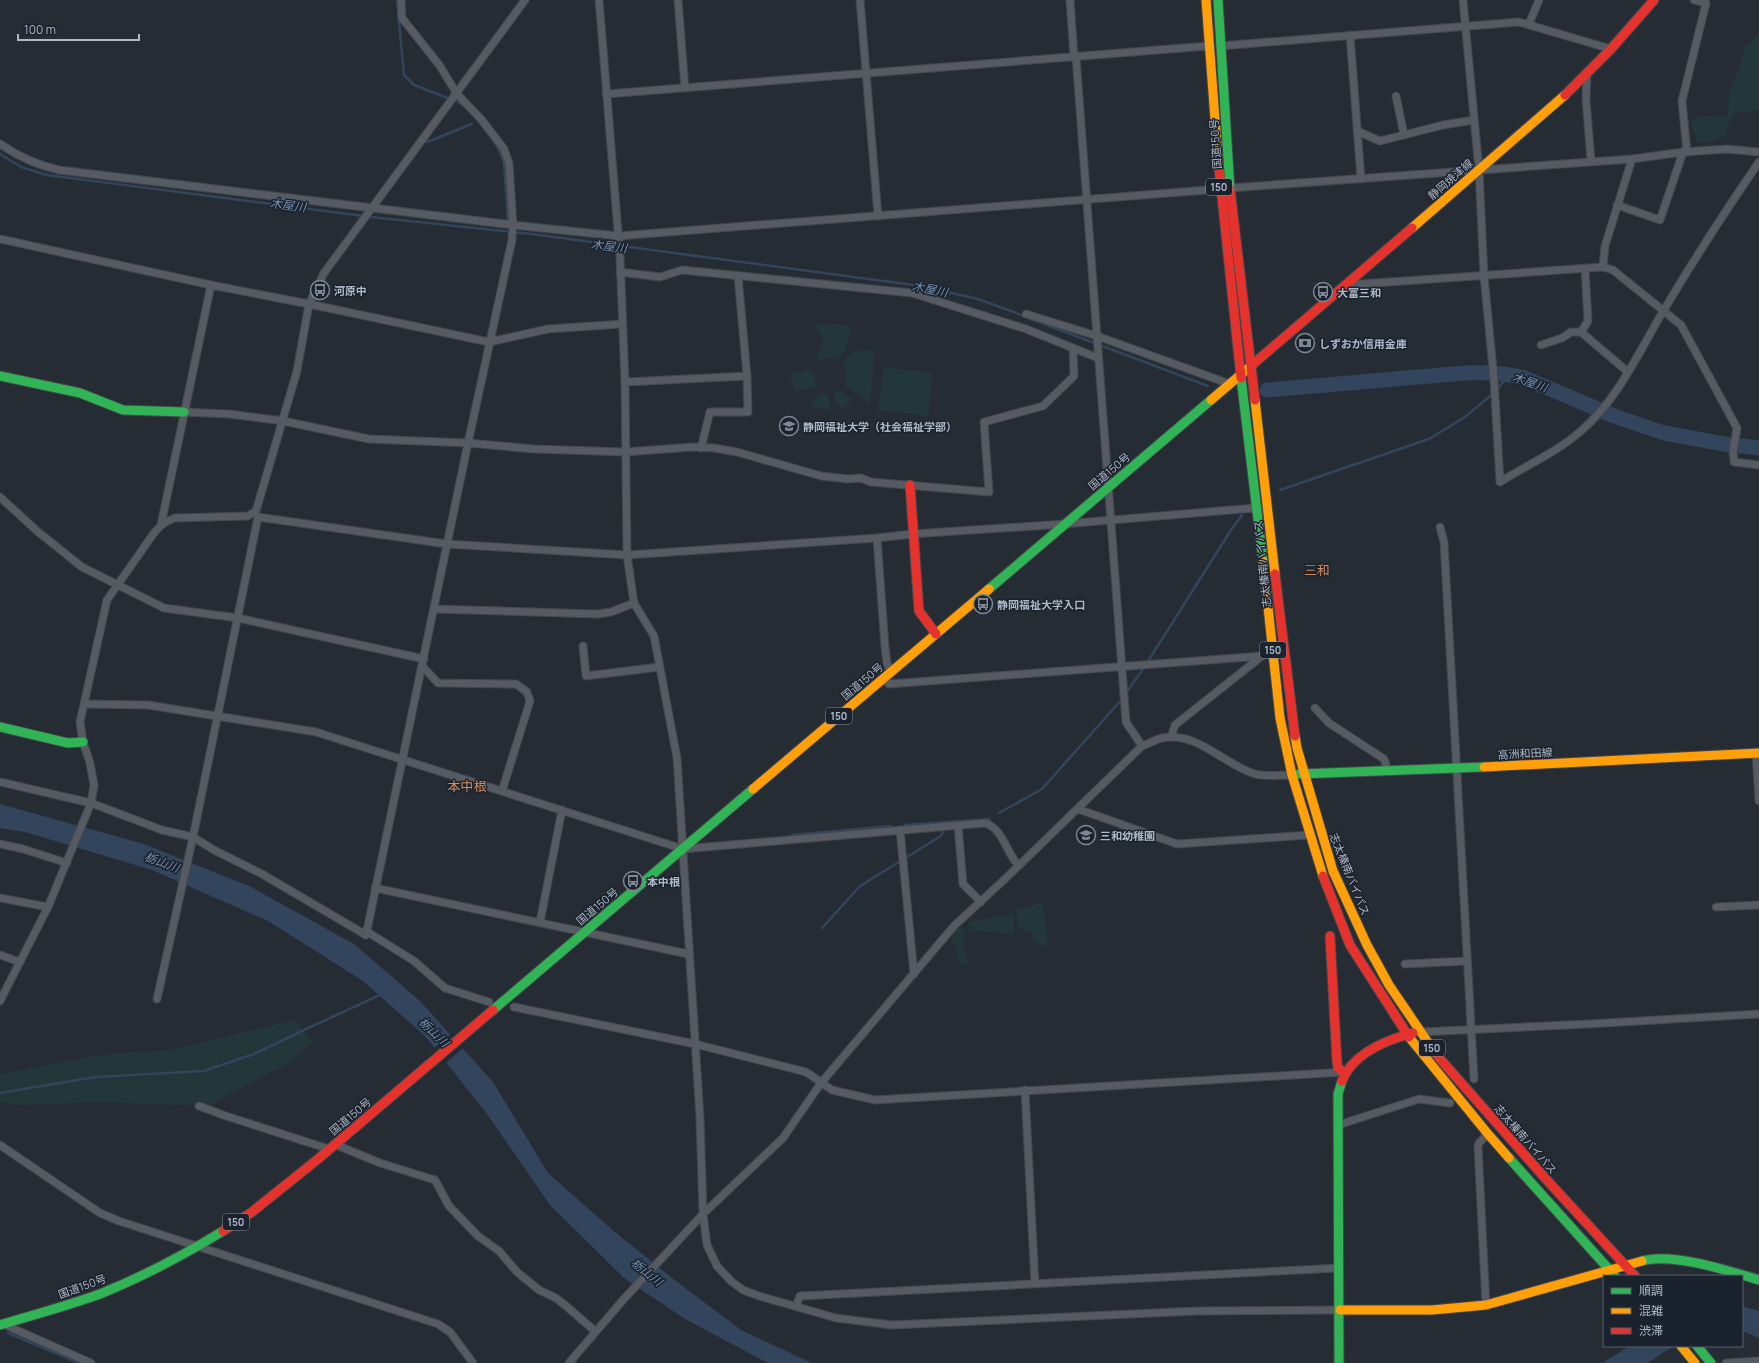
<svg xmlns="http://www.w3.org/2000/svg" width="1759" height="1363" font-family="Manrope,'Noto Sans JP',sans-serif">
<style>
.green{fill:#233639}
.water{fill:#32455d}
.pier{fill:#262c33}
.lines{fill:none;stroke-linecap:round;stroke-linejoin:round}
.stream{stroke:#32455d;stroke-width:2.5}
.river{stroke:#32455d;stroke-width:15}
.street-casing{stroke:#42474c;stroke-width:9}
.fast-casing{stroke:#42474c;stroke-width:11}
.slow-casing{stroke:#42474c;stroke-width:11}
.jam-casing{stroke:#42474c;stroke-width:11}
.street{stroke:#565a62;stroke-width:7}
.fast{stroke:#30b455;stroke-width:9}
.slow{stroke:#ff9f0a;stroke-width:9}
.jam{stroke:#e5322d;stroke-width:9}
.labels{text-anchor:middle;dominant-baseline:central;stroke-width:3;stroke-linejoin:round;paint-order:stroke}
.shield{fill:#1a222e;stroke:#828b98;stroke-width:1}
.shield-label{font-size:10px;font-weight:bold;fill:#afb8c6}
.street-label{font-size:11px;fill:#afb8c6;stroke:#1a222e}
.poi-label{font-size:11px;font-weight:bold;fill:#afb8c6;stroke:#1a222e;text-anchor:start}
.water-label{font-size:12px;font-style:italic;fill:#758eaf;stroke:#1a222e}
.quarter-label{font-size:13px;fill:#d68e5a;stroke:#1a222e}
</style>
<rect width="100%" height="100%" fill="#262c33"/>
<!-- green -->
<g class="green">
<path d="M 1759,34 L 1759,110 L 1735,113 L 1727,127 L 1726,136 L 1712,142 L 1697,142 L 1691,122 L 1700,117 L 1728,115 L 1729,93 L 1742,60 L 1744,48 Z"/>
<path d="M 817,323 L 851,326 C 849,340 848,351 836,360 L 825,358 L 819,360 L 816,357 L 823,343 L 823,338 L 816,329 Z"/>
<path d="M 875,350 L 870,404 L 845,386 L 844,383 L 848,376 L 842,364 L 854,351 Z"/>
<path d="M 884,367 L 933,373 L 928,416 L 878,410 Z"/>
<path d="M 806,368 L 812,371 L 815,380 L 818,385 L 816,388 L 795,391 L 789,375 L 801,372 Z"/>
<path d="M 840,391 L 853,399 L 842,410 C 838,403 833,402 835,392 Z"/>
<path d="M 821,392 L 828,396 L 831,410 L 810,406 Z"/>
<path d="M 1043,902 L 1048,947 L 1031,941 L 1034,933 L 1017,927 L 1017,910 Z"/>
<path d="M 1014,913 L 1014,935 L 977,930 L 971,932 L 968,922 Z"/>
<path d="M 960,926 L 965,934 L 963,943 L 968,963 L 961,966 L 951,936 Z"/>
<path d="M 295,1020 L 314,1042 L 288,1063 L 208,1106 L 98,1102 L 19,1105 L 0,1102 L 0,1074 L 101,1055 L 169,1050 Z"/>
</g>
<!-- water -->
<g class="water">
<path d="M 0,804 L 144,844 L 249,886 L 354,944 L 420,1001 L 493,1082 L 548,1173 L 616,1233 L 676,1281 L 741,1330 L 812,1363 L 768,1363 L 685,1319 L 624,1278 L 550,1205 L 487,1114 L 425,1036 L 363,981 L 268,921 L 152,870 L 25,832 L 0,828 Z"/>
<path d="M 1742,1306 L 1759,1311 L 1759,1338 L 1742,1331 Z"/>
<path d="M 1630,1346 L 1676,1346 L 1667,1350 L 1648,1363 L 1602,1363 Z"/>
</g>
<!-- pier -->
<path class="pier" d="M 452,1033 L 464,1047 L 445,1064 L 433,1049 Z"/>
<g class="lines">
<!-- stream -->
<g class="stream">
<path d="M 397,0 L 404,75 L 414,85 L 450,99"/>
<path d="M 458,102 L 464,106"/>
<path d="M 476,118 C 487,132 499,145 504,163 L 508,220"/>
<path d="M 427,142 L 472,124"/>
<path d="M 0,154 L 21,167 L 47,175 L 371,217 L 532,234 L 921,286 L 978,299 L 1027,317"/>
<path d="M 1031,319 L 1208,386"/>
<path d="M 1280,490 L 1429,439 L 1465,417 L 1496,391 L 1509,374"/>
<path d="M 1126,693 L 1145,666 L 1231,530 L 1242,515"/>
<path d="M 999,813 L 1042,789 L 1122,699"/>
<path d="M 905,825 L 990,819"/>
<path d="M 792,835 L 891,826"/>
<path d="M 822,928 L 860,886 L 941,836 L 948,823"/>
<path d="M 0,1093 L 96,1077 L 204,1071 L 254,1054 L 304,1030 L 382,994"/>
<path d="M 1720,1264 L 1759,1275"/>
<path d="M 8,1333 L 79,1363"/>
</g>
<!-- river -->
<path class="river" d="M 1267,390 L 1465,373 C 1484,372 1502,373 1522,377 L 1614,416 L 1664,433 L 1724,444 L 1759,448"/>
<defs>
<g id="street">
<path d="M 599,0 L 620,256 L 625,382 L 627,555 L 634,603 L 654,636 L 677,758 L 700,1118 L 703,1214 L 707,1245 L 717,1266 L 731,1281 L 743,1290 L 759,1296 L 836,1318 L 892,1325 L 1197,1311 L 1340,1310"/>
<path d="M 678,0 L 685,88"/>
<path d="M 860,0 L 878,216"/>
<path d="M 1070,0 L 1074,57"/>
<path d="M 1463,0 L 1479,170 L 1484,276 L 1494,379 L 1500,482 C 1527,465 1559,451 1582,430 C 1619,398 1639,351 1664,310 C 1694,259 1726,210 1759,162"/>
<path d="M 1529,24 L 1539,0"/>
<path d="M 1350,35 L 1361,179"/>
<path d="M 1220,46 L 1519,22 L 1611,49"/>
<path d="M 1076,57 L 1126,722 L 1142,746"/>
<path d="M 1587,73 L 1586,99 L 1591,161"/>
<path d="M 606,94 L 1208,46"/>
<path d="M 1396,96 L 1404,135"/>
<path d="M 1357,131 L 1380,141 L 1443,125 L 1474,120"/>
<path d="M 0,144 C 19,157 37,165 59,170 L 513,225 L 618,236 L 1220,189"/>
<path d="M 1687,152 L 1682,101 L 1706,3 L 1694,0"/>
<path d="M 1230,188 L 1632,159 L 1683,152 L 1727,149 L 1759,152"/>
<path d="M 1617,205 L 1660,220 L 1683,152"/>
<path d="M 0,239 L 211,285 L 309,304 L 489,342 L 548,329 L 622,324"/>
<path d="M 1603,267 L 1605,246 L 1632,159"/>
<path d="M 620,272 L 660,277 L 682,270 L 912,293 L 1026,329 L 1098,358"/>
<path d="M 1346,285 L 1603,267 L 1613,270 L 1681,325 L 1737,428 L 1733,452 L 1734,462 L 1759,465"/>
<path d="M 1026,314 L 1097,336 L 1230,384"/>
<path d="M 1581,332 L 1588,321 L 1585,269"/>
<path d="M 1541,345 L 1562,338 L 1571,332 L 1581,332 L 1628,372"/>
<path d="M 625,382 L 747,376"/>
<path d="M 184,412 L 229,414 L 283,421 L 369,439 L 468,443 L 534,449 L 625,452 L 693,447 L 714,448 L 737,452 L 821,476 L 848,479 L 861,478 L 871,482 L 989,492 L 984,422 L 1043,406 L 1074,376 L 1073,348"/>
<path d="M 701,448 L 710,412 L 748,412 L 747,376 L 738,276"/>
<path d="M 0,497 L 37,531 L 82,567 L 164,608 L 238,618 L 424,659"/>
<path d="M 161,525 L 211,285"/>
<path d="M 1440,527 L 1444,542 L 1474,1079"/>
<path d="M 877,538 L 885,647 L 887,663 L 890,672"/>
<path d="M 434,609 L 597,614 L 611,612 L 634,603"/>
<path d="M 583,646 L 586,676 L 659,667"/>
<path d="M 422,666 L 438,683 L 516,684 L 527,692 L 530,701 L 502,791"/>
<path d="M 883,678 L 889,684 L 1262,656"/>
<path d="M 85,704 L 148,705 L 316,732 L 683,849 L 985,823 C 1003,829 1006,852 1018,865"/>
<path d="M 1315,708 L 1329,723 L 1384,759 L 1388,771"/>
<path d="M 1171,737 L 1175,725 L 1262,656"/>
<path d="M 1756,753 L 1759,801"/>
<path d="M 0,782 L 91,803 L 162,830 L 193,837 L 214,850 L 262,874 L 366,935 L 468,443 L 512,240 L 513,225 L 509,163 L 504,149 L 481,119 L 457,94 L 440,66 L 402,18 L 401,0"/>
<path d="M 1078,809 L 1177,844 L 1309,835"/>
<path d="M 958,825 L 963,884 L 981,902"/>
<path d="M 900,830 L 914,974"/>
<path d="M 0,844 L 23,849 L 67,863"/>
<path d="M 375,888 L 688,954"/>
<path d="M 0,898 L 48,907"/>
<path d="M 1716,907 L 1759,905"/>
<path d="M 540,922 L 562,810"/>
<path d="M 366,931 L 414,961 L 445,988 L 489,1002"/>
<path d="M 0,955 L 20,962"/>
<path d="M 1405,964 L 1467,961"/>
<path d="M 157,999 L 193,837 L 258,517 L 447,544 L 627,555 L 877,538 L 912,534 L 1064,524 L 1255,508"/>
<path d="M 0,1001 L 48,907 L 91,803 L 94,785 L 90,763 L 83,742 L 80,722 L 107,600 L 154,533 C 160,526 165,521 175,518 L 248,516 L 256,511 L 297,371 L 309,304 L 324,273 L 525,0"/>
<path d="M 514,1007 L 695,1044 L 806,1072 L 832,1090 L 875,1100 L 1344,1072"/>
<path d="M 1421,1032 L 1588,1024 L 1759,1014"/>
<path d="M 1025,1090 L 1035,1284"/>
<path d="M 199,1106 L 226,1116 L 329,1149"/>
<path d="M 1338,1125 L 1419,1099 L 1450,1103"/>
<path d="M 334,1144 L 380,1163 L 435,1180 L 449,1206 L 478,1236 L 499,1251 L 517,1272 L 539,1290 L 556,1298 L 566,1306 L 595,1331"/>
<path d="M 0,1145 L 100,1213 L 119,1221 L 438,1324 L 450,1332 L 473,1363"/>
<path d="M 1486,1305 L 1478,1147 L 1479,1143 L 1488,1134"/>
<path d="M 796,1306 L 800,1296 L 1339,1268"/>
<path d="M 3,1324 L 91,1363"/>
<path d="M 569,1363 L 623,1300 L 703,1214 L 783,1138 L 821,1083 L 954,926 L 1006,878 L 1142,746 C 1149,744 1156,739 1162,738 C 1197,731 1223,764 1255,774 C 1266,777 1280,775 1292,775"/>
<path d="M 1726,1363 L 1759,1361"/>
</g>
<g id="fast">
<path d="M 1218,0 L 1230,189"/>
<path d="M 0,376 L 80,393 L 123,410 L 184,412"/>
<path d="M 1241,378 L 1263,561"/>
<path d="M 989,589 L 1211,400"/>
<path d="M 0,727 L 68,743 L 83,742"/>
<path d="M 1299,774 L 1484,767"/>
<path d="M 493,1010 L 753,789"/>
<path d="M 1509,1158 L 1615,1276"/>
<path d="M 1642,1261 C 1672,1252 1729,1271 1759,1280"/>
<path d="M 0,1325 C 33,1315 67,1306 100,1294 C 142,1277 184,1255 223,1231"/>
<path d="M 1697,1346 L 1711,1363"/>
<path d="M 1339,1363 L 1338,1094 L 1342,1081"/>
</g>
<g id="slow">
<path d="M 1206,0 L 1218,159"/>
<path d="M 1412,228 L 1565,95"/>
<path d="M 1211,400 L 1252,365"/>
<path d="M 1255,400 L 1275,574"/>
<path d="M 1263,561 L 1280,718 L 1292,775 L 1323,876"/>
<path d="M 1295,736 L 1297,748 L 1333,871 L 1367,945 L 1389,985 L 1429,1044"/>
<path d="M 1484,767 L 1759,753"/>
<path d="M 753,789 L 989,589"/>
<path d="M 1409,1037 L 1488,1134 L 1509,1158"/>
<path d="M 1340,1310 L 1432,1310 L 1486,1305 L 1642,1261"/>
<path d="M 1681,1346 L 1695,1363"/>
</g>
<g id="jam">
<path d="M 1565,95 L 1611,49 L 1654,0"/>
<path d="M 1218,159 L 1241,378"/>
<path d="M 1230,189 L 1255,400"/>
<path d="M 1252,365 L 1412,228"/>
<path d="M 910,485 L 919,611 L 936,634"/>
<path d="M 1275,574 L 1295,736"/>
<path d="M 1323,876 L 1350,945 L 1409,1037"/>
<path d="M 1330,936 L 1337,1062 L 1338,1068 L 1344,1072"/>
<path d="M 1429,1044 L 1441,1060 L 1545,1178 L 1635,1276"/>
<path d="M 1342,1081 C 1353,1053 1386,1040 1413,1033"/>
<path d="M 223,1231 L 252,1212 L 318,1159 L 493,1010"/>
</g>
</defs>
<!-- street casing -->
<use href="#street" class="street-casing"/>
<!-- fast casing -->
<use href="#fast" class="fast-casing"/>
<!-- slow casing -->
<use href="#slow" class="slow-casing"/>
<!-- jam casing -->
<use href="#jam" class="jam-casing"/>
<!-- street -->
<use href="#street" class="street"/>
<!-- fast -->
<use href="#fast" class="fast"/>
<!-- slow -->
<use href="#slow" class="slow"/>
<!-- jam -->
<use href="#jam" class="jam"/>
</g>
<!-- icons -->
<defs>
<symbol id="bus-ring" viewBox="-11 -11 22 22"><circle r="9.5" fill="#1a222e" stroke="#7f8793" stroke-width="1.5"/><path d="M-5-6H5V4H4V6H2V4H-2V6H-4V4H-5ZM-3.5-4V0h7V-4ZM-3.5 1.2v1.5H-2V1.2ZM2 1.2v1.5H3.5V1.2Z" fill="#7f8793"/></symbol>
<symbol id="bank-ring" viewBox="-11 -11 22 22"><circle r="9.5" fill="#1a222e" stroke="#7f8793" stroke-width="1.5"/><path d="M-6-4H6V4H-6ZM0-2.3a2.3 2.3 0 1 0 0 4.6a2.3 2.3 0 1 0 0-4.6Z" fill="#7f8793"/></symbol>
<symbol id="university-ring" viewBox="-11 -11 22 22"><circle r="9.5" fill="#1a222e" stroke="#7f8793" stroke-width="1.5"/><path d="M0-5L7-2L0 1L-7-2ZM-4 1L0 2.5L4 1V4Q0 6-4 4Z" fill="#7f8793"/></symbol>
<symbol id="school-ring" viewBox="-11 -11 22 22"><circle r="9.5" fill="#1a222e" stroke="#7f8793" stroke-width="1.5"/><path d="M0-5L7-2L0 1L-7-2ZM-4 1L0 2.5L4 1V4Q0 6-4 4Z" fill="#7f8793"/></symbol>
</defs>
<g fill-rule="evenodd">
<use href="#bus-ring" x="309" y="279" width="22" height="22"/>
<use href="#bus-ring" x="1312" y="281" width="22" height="22"/>
<use href="#bank-ring" x="1294" y="332" width="22" height="22"/>
<use href="#university-ring" x="778" y="415" width="22" height="22"/>
<use href="#bus-ring" x="972" y="593" width="22" height="22"/>
<use href="#school-ring" x="1075" y="824" width="22" height="22"/>
<use href="#bus-ring" x="622" y="870" width="22" height="22"/>
</g>
<g class="labels">
<!-- shield labels -->
<g class="shield">
<rect x="1206" y="179" width="26" height="16" rx="3"/>
<rect x="1260" y="642" width="26" height="16" rx="3"/>
<rect x="826" y="708" width="26" height="16" rx="3"/>
<rect x="1419" y="1040" width="26" height="16" rx="3"/>
<rect x="223" y="1214" width="26" height="16" rx="3"/>
</g>
<g class="shield-label">
<text x="1219" y="187">150</text>
<text x="1273" y="650">150</text>
<text x="839" y="716">150</text>
<text x="1432" y="1048">150</text>
<text x="236" y="1222">150</text>
</g>
<!-- street labels -->
<g class="street-label">
<text transform="translate(1215 144) rotate(-94)">国道150号</text>
<text transform="translate(1450 179) rotate(-41)">静岡焼津線</text>
<text transform="translate(1109 471) rotate(-40)">国道150号</text>
<text transform="translate(1262 564) rotate(-96)">志太榛南バイパス</text>
<text transform="translate(862 681) rotate(-40)">国道150号</text>
<text transform="translate(1525 753) rotate(-3)">高洲和田線</text>
<text transform="translate(1350 874) rotate(68)">志太榛南バイパス</text>
<text transform="translate(597 906) rotate(-40)">国道150号</text>
<text transform="translate(350 1116) rotate(-40)">国道150号</text>
<text transform="translate(1526 1139) rotate(49)">志太榛南バイパス</text>
<text transform="translate(82 1286) rotate(-20)">国道150号</text>
</g>
<!-- poi labels -->
<g class="poi-label">
<text x="334" y="290">河原中</text>
<text x="1337" y="292">大富三和</text>
<text x="1319" y="343">しずおか信用金庫</text>
<text x="803" y="426">静岡福祉大学（社会福祉学部）</text>
<text x="997" y="604">静岡福祉大学入口</text>
<text x="1100" y="835">三和幼稚園</text>
<text x="647" y="881">本中根</text>
</g>
<!-- water labels -->
<g class="water-label">
<text transform="translate(288 205) rotate(7)">木屋川</text>
<text transform="translate(609 246) rotate(7)">木屋川</text>
<text transform="translate(930 289) rotate(11)">木屋川</text>
<text transform="translate(1530 382) rotate(19)">木屋川</text>
<text transform="translate(162 862) rotate(21)">栃山川</text>
<text transform="translate(434 1032) rotate(44)">栃山川</text>
<text transform="translate(647 1272) rotate(39)">栃山川</text>
</g>
<!-- quarter labels -->
<g class="quarter-label">
<text x="1317" y="570">三和</text>
<text x="467" y="786">本中根</text>
</g>
</g>
<!-- legend -->
<rect x="1603" y="1275" width="140" height="72" fill="#1a222e" stroke="#565e6b"/>
<rect x="1611" y="1288" width="20" height="6" fill="#30b455" stroke="#565e6b"/>
<text x="1639" y="1295" font-size="12" fill="#afb8c6">順調</text>
<rect x="1611" y="1308" width="20" height="6" fill="#ff9f0a" stroke="#565e6b"/>
<text x="1639" y="1315" font-size="12" fill="#afb8c6">混雑</text>
<rect x="1611" y="1328" width="20" height="6" fill="#e5322d" stroke="#565e6b"/>
<text x="1639" y="1335" font-size="12" fill="#afb8c6">渋滞</text>
<!-- scale -->
<path d="M18 34v6h121v-6" fill="none" stroke="#afb8c6" stroke-width="2"/>
<text x="24" y="34" font-size="12" fill="#afb8c6" stroke="#1a222e" stroke-width="3" paint-order="stroke">100 m</text>
</svg>
